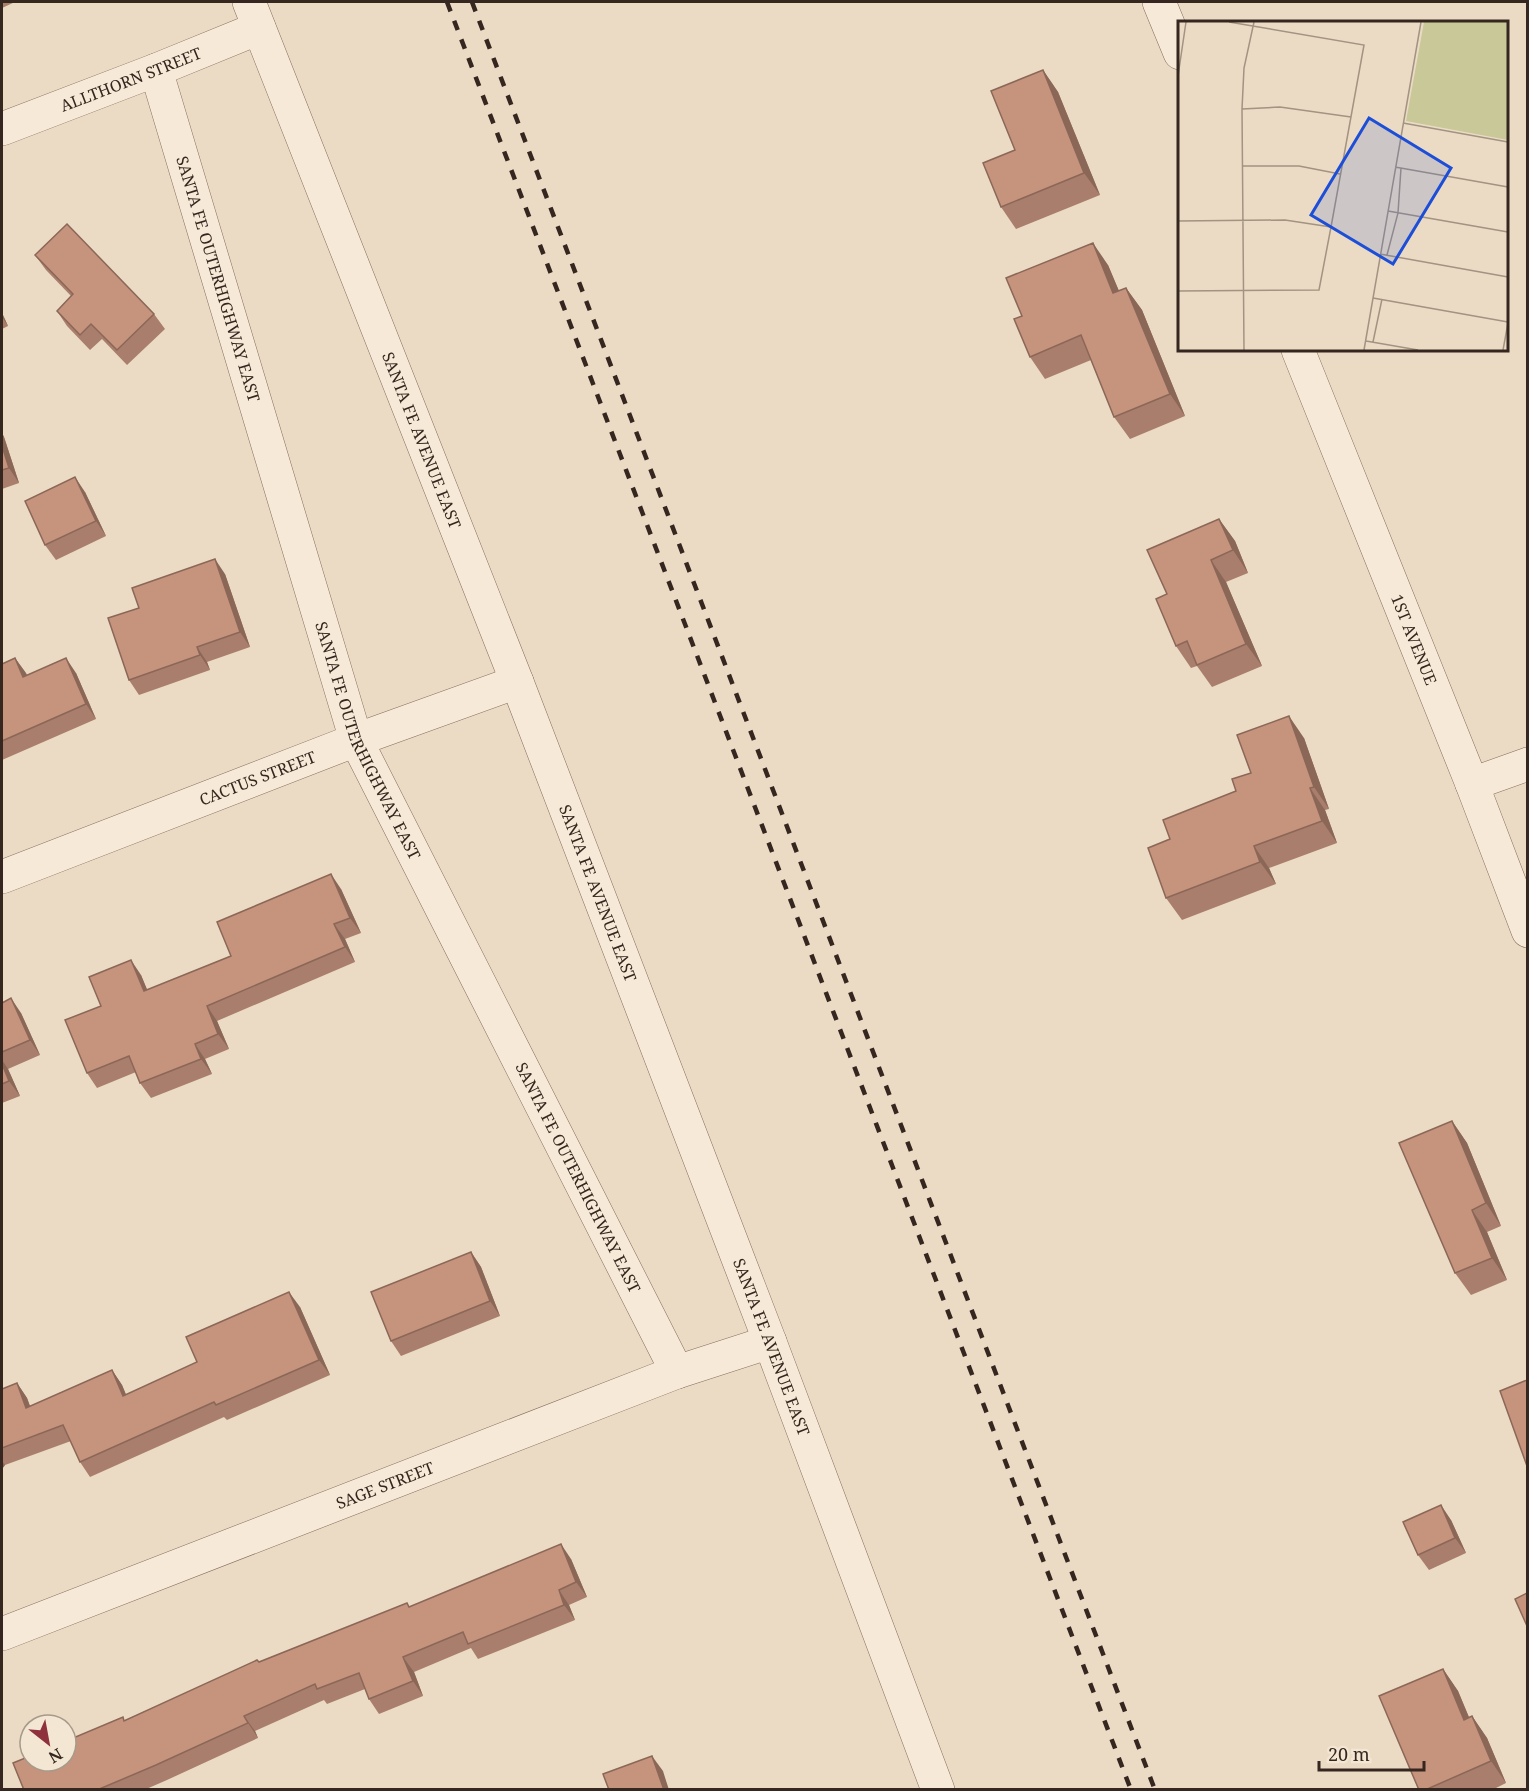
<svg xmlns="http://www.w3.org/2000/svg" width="1529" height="1791" font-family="'Noto Serif',serif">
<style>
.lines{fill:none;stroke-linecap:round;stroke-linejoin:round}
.minor-casing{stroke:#846c5c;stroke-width:34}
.tertiary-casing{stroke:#846c5c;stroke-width:34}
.minor{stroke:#f6e9d7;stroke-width:33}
.tertiary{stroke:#f6e9d7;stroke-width:33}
.rail{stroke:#35271f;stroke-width:4.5;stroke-dasharray:10 10;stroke-linecap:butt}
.wall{fill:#aa7e6c}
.shaded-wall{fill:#8b6758}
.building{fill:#c6937d;stroke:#8b6758;stroke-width:1.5}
.labels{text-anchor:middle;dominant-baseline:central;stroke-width:4.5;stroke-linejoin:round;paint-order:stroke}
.street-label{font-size:16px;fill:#35271f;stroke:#f3e6d3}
.inset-road{fill:none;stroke:#a29382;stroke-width:1.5}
.view{fill:#1d4ed8;fill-opacity:0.15;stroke:#1d4ed8;stroke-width:3}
.inset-edge{fill:none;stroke:#35271f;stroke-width:3}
</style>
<rect width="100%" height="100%" fill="#ebdbc4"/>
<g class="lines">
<defs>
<g id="minor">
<path d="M 1159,2 L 1180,53"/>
<path id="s1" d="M 156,70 L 356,740 L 677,1372"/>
<path id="s2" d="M 2,129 L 156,70 L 259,28"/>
<path id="s3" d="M 1298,350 L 1472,784 L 1528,931"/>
<path d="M 1472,784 L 1528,764"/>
<path id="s4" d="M 2,877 L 356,740 L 517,682"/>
<path id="s5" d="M 2,1634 L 677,1372 L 770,1342"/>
</g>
<g id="tertiary">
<path id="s6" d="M 249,2 L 517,682 L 770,1342 L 938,1790"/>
</g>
</defs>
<!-- minor casing -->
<use href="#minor" class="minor-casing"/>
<!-- tertiary casing -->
<use href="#tertiary" class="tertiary-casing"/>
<!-- minor -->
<use href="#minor" class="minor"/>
<!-- tertiary -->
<use href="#tertiary" class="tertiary"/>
<!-- rail -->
<g class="rail">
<path d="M 447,2 L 1131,1790"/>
<path d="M 472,2 L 1155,1790"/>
</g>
</g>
<!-- wall -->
<g class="wall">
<path d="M 2,2 L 15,2 L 2,8 Z"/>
<path d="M 1043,70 L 1058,92 L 1100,195 L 1016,229 L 1001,207 L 1015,150 Z"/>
<path d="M 35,255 L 154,314 L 165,329 L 127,365 L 102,339 L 90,350 L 67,326 L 57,311 L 71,296 L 46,270 Z"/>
<path d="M 1108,265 L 1119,291 L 1126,288 L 1142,310 L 1185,416 L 1130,439 L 1114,417 L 1091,360 L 1045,379 L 1030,357 L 1022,316 Z"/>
<path d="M 2,313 L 8,326 L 2,329 Z"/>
<path d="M 2,433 L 4,437 L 19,483 L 2,489 Z"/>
<path d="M 85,492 L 106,536 L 56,560 L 45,545 Z"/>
<path d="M 1219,519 L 1235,541 L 1248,573 L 1226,582 L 1262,666 L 1212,687 L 1197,666 L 1191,668 L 1176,646 L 1167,594 Z"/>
<path d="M 225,574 L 250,647 L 207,662 L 210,670 L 139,695 L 129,680 L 139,608 Z"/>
<path d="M 15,658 L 27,675 L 76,673 L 96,719 L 2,760 L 2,664 Z"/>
<path d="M 1304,738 L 1329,809 L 1325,810 L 1337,843 L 1269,868 L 1276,884 L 1182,920 L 1166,898 L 1170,839 L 1236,791 L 1251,773 Z"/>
<path d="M 341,889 L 361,933 L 345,939 L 355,962 L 217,1021 L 229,1049 L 205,1059 L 212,1074 L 151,1098 L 140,1083 L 136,1072 L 97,1088 L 87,1073 L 101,1006 L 141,975 L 147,990 L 231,956 Z"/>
<path d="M 2,1003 L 21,1013 L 40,1055 L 8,1069 L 20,1096 L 2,1103 Z"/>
<path d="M 1452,1121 L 1467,1143 L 1501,1226 L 1487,1232 L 1507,1280 L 1471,1295 L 1455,1273 Z"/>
<path d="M 471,1252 L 481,1267 L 500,1316 L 401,1356 L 391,1341 Z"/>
<path d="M 300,1307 L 330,1375 L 227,1420 L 224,1417 L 90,1477 L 80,1462 L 71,1441 L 5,1465 L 2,1469 L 2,1389 L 17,1383 L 27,1398 L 30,1406 L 112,1370 L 122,1385 L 126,1395 L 197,1362 Z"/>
<path d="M 1451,1520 L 1466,1553 L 1429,1570 L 1418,1555 Z"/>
<path d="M 571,1559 L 587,1597 L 569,1605 L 575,1620 L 478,1659 L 471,1648 L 414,1672 L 423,1696 L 379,1714 L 369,1699 L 365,1689 L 327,1704 L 324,1700 L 255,1731 L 258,1738 L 167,1780 L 144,1790 L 24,1790 L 125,1720 L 259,1662 L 407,1603 L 409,1607 Z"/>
<path d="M 1443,1669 L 1458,1691 L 1469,1717 L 1472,1716 L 1487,1738 L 1506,1783 L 1492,1790 L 1419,1790 Z"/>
</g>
<!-- shaded-wall -->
<g class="shaded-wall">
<path d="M 1043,70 L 1058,92 L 1100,195 L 1084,173 Z"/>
<path d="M 1093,243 L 1108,265 L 1129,315 L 1113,293 Z"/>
<path d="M 1126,288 L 1142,310 L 1185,416 L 1170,394 Z"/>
<path d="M 2,313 L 8,326 L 2,317 Z"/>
<path d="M 2,433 L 4,437 L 19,483 L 9,468 L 2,446 Z"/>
<path d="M 75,477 L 85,492 L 106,536 L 96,521 Z"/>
<path d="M 1219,519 L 1235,541 L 1248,573 L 1233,550 Z"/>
<path d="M 215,559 L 225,574 L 250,647 L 240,632 Z"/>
<path d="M 1211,560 L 1226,582 L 1262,666 L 1246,644 Z"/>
<path d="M 197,647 L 207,662 L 210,670 L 200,655 Z"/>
<path d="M 15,658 L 26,673 L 34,692 L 23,677 Z"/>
<path d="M 66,658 L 76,673 L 96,719 L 86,704 Z"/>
<path d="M 1289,716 L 1304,738 L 1329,809 L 1314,787 Z"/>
<path d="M 1310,788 L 1325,810 L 1337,843 L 1322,821 Z"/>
<path d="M 1254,846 L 1269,868 L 1276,884 L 1260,862 Z"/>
<path d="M 331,874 L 341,889 L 361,933 L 350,918 Z"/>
<path d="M 334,924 L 345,939 L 355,962 L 345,947 Z"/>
<path d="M 131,960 L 141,975 L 154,1006 L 144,991 Z"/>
<path d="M 11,998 L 21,1013 L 40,1055 L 30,1040 Z"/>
<path d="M 207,1006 L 217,1021 L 229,1049 L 218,1034 Z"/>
<path d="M 195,1044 L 205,1059 L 212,1074 L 201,1059 Z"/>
<path d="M 2,1060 L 8,1069 L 20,1096 L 9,1081 L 2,1064 Z"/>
<path d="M 1452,1121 L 1467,1143 L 1501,1226 L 1486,1203 Z"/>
<path d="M 1472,1210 L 1487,1232 L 1507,1280 L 1492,1258 Z"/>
<path d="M 471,1252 L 481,1267 L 500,1316 L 490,1301 Z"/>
<path d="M 289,1292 L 300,1307 L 330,1375 L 319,1360 Z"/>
<path d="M 112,1370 L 122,1385 L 133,1411 L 123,1396 Z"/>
<path d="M 17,1383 L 27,1398 L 36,1423 L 26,1408 Z"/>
<path d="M 2,1461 L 5,1465 L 2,1469 Z"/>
<path d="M 1441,1505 L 1451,1520 L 1466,1553 L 1455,1538 Z"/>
<path d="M 561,1544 L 571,1559 L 587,1597 L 576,1582 Z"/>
<path d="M 559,1590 L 569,1605 L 575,1620 L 564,1605 Z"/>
<path d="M 403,1657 L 414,1672 L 423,1696 L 413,1681 Z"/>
<path d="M 1443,1669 L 1458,1691 L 1479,1742 L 1464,1720 Z"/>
<path d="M 244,1716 L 255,1731 L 258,1738 L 248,1723 Z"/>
<path d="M 1472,1716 L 1487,1738 L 1506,1783 L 1491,1761 Z"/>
<path d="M 652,1756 L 663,1771 L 669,1790 L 664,1790 Z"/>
</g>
<!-- building -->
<g class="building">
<path d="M 1043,70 L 1084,173 L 1001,207 L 983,163 L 1015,150 L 991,91 Z"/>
<path d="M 67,224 L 154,314 L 117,350 L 91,324 L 80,335 L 57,311 L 73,294 L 35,255 Z"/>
<path d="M 1093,243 L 1113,293 L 1126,288 L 1170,394 L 1114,417 L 1081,335 L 1030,357 L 1014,319 L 1022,316 L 1006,278 Z"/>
<path d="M 2,446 L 9,468 L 2,470 Z"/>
<path d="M 75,477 L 96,521 L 45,545 L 25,501 Z"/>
<path d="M 1219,519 L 1233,550 L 1211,560 L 1246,644 L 1197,665 L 1187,641 L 1176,646 L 1156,599 L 1167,594 L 1147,550 Z"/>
<path d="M 215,559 L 240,632 L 197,647 L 200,655 L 129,680 L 108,618 L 139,608 L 132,588 Z"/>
<path d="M 15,658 L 23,677 L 66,658 L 86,704 L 2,741 L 2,664 Z"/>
<path d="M 1289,716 L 1314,787 L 1310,788 L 1322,821 L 1254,846 L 1260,862 L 1166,898 L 1148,848 L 1170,839 L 1163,820 L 1236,791 L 1232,779 L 1251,773 L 1237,735 Z"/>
<path d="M 331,874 L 350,918 L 334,924 L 345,947 L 207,1006 L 218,1034 L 195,1044 L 201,1059 L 140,1083 L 129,1056 L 87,1073 L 65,1020 L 101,1006 L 89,977 L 131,960 L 144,991 L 231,956 L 217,922 Z"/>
<path d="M 11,998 L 30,1040 L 2,1052 L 2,1003 Z"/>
<path d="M 2,1064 L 9,1081 L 2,1084 Z"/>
<path d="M 1452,1121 L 1486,1203 L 1472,1210 L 1492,1258 L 1455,1273 L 1399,1143 Z"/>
<path d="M 471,1252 L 490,1301 L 391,1341 L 371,1292 Z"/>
<path d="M 289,1292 L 319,1360 L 216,1405 L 214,1402 L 80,1462 L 63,1425 L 2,1448 L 2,1389 L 17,1383 L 26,1408 L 112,1370 L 123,1396 L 197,1362 L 186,1337 Z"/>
<path d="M 1527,1380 L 1527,1466 L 1500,1391 Z"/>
<path d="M 1441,1505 L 1455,1538 L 1418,1555 L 1403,1522 Z"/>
<path d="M 561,1544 L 576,1582 L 559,1590 L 564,1605 L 468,1644 L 463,1632 L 403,1657 L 413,1681 L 369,1699 L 359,1673 L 317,1689 L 315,1684 L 244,1716 L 248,1723 L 156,1765 L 97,1790 L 24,1790 L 13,1763 L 30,1756 L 30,1761 L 66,1761 L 66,1741 L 123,1717 L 124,1721 L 257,1660 L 259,1662 L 407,1603 L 409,1607 Z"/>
<path d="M 1527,1593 L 1527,1626 L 1515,1599 Z"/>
<path d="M 1443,1669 L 1464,1720 L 1472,1716 L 1491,1761 L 1425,1790 L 1419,1790 L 1379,1696 Z"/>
<path d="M 652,1756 L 664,1790 L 609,1790 L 603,1774 Z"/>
</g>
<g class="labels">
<!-- street labels -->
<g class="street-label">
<text stroke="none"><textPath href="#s2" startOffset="138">ALLTHORN STREET</textPath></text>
<text stroke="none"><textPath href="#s1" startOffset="218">SANTA FE OUTERHIGHWAY EAST</textPath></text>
<text stroke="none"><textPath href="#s6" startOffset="471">SANTA FE AVENUE EAST</textPath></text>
<text stroke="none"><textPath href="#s3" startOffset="312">1ST AVENUE</textPath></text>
<text stroke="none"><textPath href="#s1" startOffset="704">SANTA FE OUTERHIGHWAY EAST</textPath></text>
<text stroke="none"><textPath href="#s4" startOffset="274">CACTUS STREET</textPath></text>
<text stroke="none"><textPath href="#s6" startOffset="957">SANTA FE AVENUE EAST</textPath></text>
<text stroke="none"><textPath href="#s1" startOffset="1190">SANTA FE OUTERHIGHWAY EAST</textPath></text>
<text stroke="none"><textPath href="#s6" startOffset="1443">SANTA FE AVENUE EAST</textPath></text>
<text stroke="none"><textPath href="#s5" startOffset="411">SAGE STREET</textPath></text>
</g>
</g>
<!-- overview -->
<g transform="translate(1178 21)">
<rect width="330" height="330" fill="#ebdbc4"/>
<path d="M 246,1 L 330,1 L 330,119 L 228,100 Z" fill="#c8c899"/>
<path class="inset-road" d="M 0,55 L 8,1M 64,88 L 102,86 L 173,96M 225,102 L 330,121M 65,145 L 121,145 L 162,153M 217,146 L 330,166M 210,190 L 330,211M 0,200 L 107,199 L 153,206M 202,233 L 330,256M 209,234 L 220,192 L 223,147M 0,270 L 141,269 L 153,206 L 186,24 L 51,1M 195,277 L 330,301M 188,320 L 240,329M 195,321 L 204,278M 66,329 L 64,88 L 66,47 L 76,1M 186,329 L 243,1M 325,329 L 330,302"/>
<path class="view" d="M 191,97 L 273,147 L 215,243 L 133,194 Z"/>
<rect width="330" height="330" class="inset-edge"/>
</g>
<!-- border -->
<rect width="1529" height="1791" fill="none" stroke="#35271f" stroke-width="6"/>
<!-- north arrow -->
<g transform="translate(48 1743) rotate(149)"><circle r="28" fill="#f3e6d3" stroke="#a79a8b" stroke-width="1.5"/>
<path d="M0-4.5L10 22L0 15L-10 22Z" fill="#8e313c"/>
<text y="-9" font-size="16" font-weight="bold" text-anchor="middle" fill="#35271f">N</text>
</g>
<!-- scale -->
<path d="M1319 1761v9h105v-9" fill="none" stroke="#35271f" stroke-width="3"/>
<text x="1328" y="1761" font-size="18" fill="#35271f" stroke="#f3e6d3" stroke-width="4.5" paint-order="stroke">20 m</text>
</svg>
